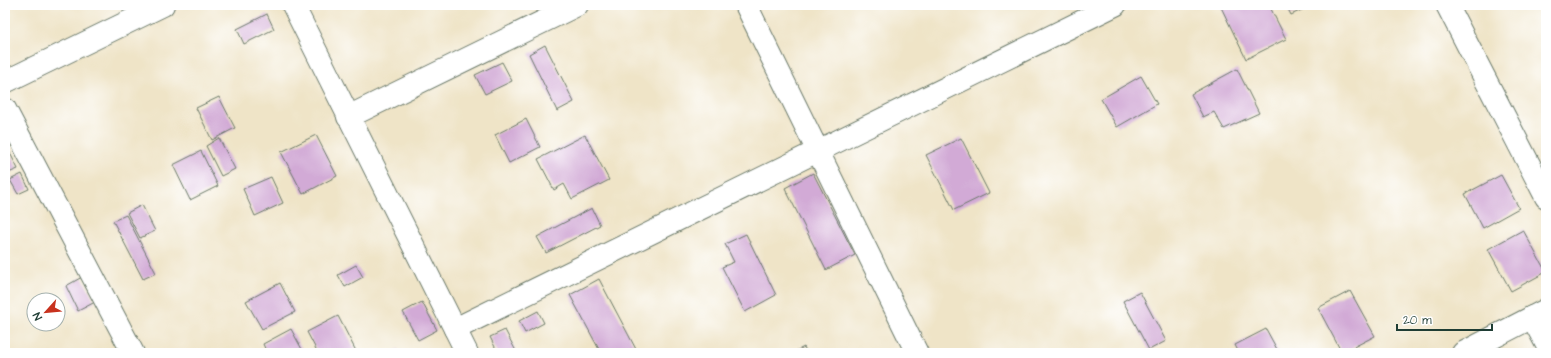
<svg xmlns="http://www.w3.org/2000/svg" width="1551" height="358" font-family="'Architects Daughter',sans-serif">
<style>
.building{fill:#d2aad6}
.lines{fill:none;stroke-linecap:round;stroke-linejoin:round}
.street-casing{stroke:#687767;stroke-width:24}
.street{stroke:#fff;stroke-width:22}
</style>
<rect width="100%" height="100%" fill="#fff"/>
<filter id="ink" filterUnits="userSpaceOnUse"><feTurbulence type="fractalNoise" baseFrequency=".025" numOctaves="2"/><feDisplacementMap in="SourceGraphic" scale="8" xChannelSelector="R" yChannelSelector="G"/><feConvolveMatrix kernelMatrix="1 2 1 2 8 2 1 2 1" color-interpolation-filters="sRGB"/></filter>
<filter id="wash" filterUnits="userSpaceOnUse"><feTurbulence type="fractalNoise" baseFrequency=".012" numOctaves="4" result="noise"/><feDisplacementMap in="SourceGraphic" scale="16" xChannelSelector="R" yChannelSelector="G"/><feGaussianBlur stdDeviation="0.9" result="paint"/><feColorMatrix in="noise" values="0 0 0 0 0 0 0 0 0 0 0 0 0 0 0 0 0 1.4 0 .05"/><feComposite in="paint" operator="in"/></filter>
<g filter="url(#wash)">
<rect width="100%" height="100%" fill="#efe4c7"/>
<g id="blocks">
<!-- building -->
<g class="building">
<path d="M 1220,5 L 1269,5 L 1286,39 L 1246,59 Z"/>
<path d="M 1286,5 L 1307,5 L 1308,7 L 1291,15 Z"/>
<path d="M 267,14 L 274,29 L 244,44 L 237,29 Z"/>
<path d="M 545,45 L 574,102 L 557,111 L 529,54 Z"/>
<path d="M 502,62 L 512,81 L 485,94 L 475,75 Z"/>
<path d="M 1237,69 L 1259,113 L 1224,129 L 1214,112 L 1203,117 L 1191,94 Z"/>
<path d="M 1141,76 L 1157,104 L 1117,127 L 1101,99 Z"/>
<path d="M 219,97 L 235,128 L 212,140 L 196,108 Z"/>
<path d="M 526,119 L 540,147 L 509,163 L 495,135 Z"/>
<path d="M 316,135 L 337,176 L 303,194 L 281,152 Z"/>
<path d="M 585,135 L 609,180 L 572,199 L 564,184 L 554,190 L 538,159 Z"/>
<path d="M 219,138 L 235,169 L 221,176 L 206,146 Z"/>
<path d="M 961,138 L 989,193 L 954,210 L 926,155 Z"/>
<path d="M 5,143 L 18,169 L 6,174 L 5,171 Z"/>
<path d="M 201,151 L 218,186 L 190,200 L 173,165 Z"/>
<path d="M 813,173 L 855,255 L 826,270 L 785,188 Z"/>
<path d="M 22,174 L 29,189 L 18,194 L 10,180 Z"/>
<path d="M 1501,175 L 1519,208 L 1483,228 L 1465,194 Z"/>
<path d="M 271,177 L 283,203 L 255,216 L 243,189 Z"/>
<path d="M 142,205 L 155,231 L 140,238 L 127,213 Z"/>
<path d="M 592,208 L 600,225 L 546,253 L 537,237 Z"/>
<path d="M 126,215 L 156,273 L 143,279 L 113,221 Z"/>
<path d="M 1523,230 L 1546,272 L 1511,291 L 1488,249 Z"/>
<path d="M 746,234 L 776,295 L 745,312 L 722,267 L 734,262 L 725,244 Z"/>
<path d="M 356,265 L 363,277 L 345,287 L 338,275 Z"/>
<path d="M 82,277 L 95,302 L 78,311 L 66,286 Z"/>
<path d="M 599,279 L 638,353 L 601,353 L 570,295 Z"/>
<path d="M 280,283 L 295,312 L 262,329 L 246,301 Z"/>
<path d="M 1350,291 L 1375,336 L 1342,353 L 1318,308 Z"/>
<path d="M 1140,292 L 1166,341 L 1149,350 L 1123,301 Z"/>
<path d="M 422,302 L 437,330 L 418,340 L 403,312 Z"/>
<path d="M 538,311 L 544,323 L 525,333 L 519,321 Z"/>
<path d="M 338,316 L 357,353 L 318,353 L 307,332 Z"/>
<path d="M 291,329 L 304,353 L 267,353 L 263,344 Z"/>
<path d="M 1266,329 L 1279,353 L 1239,353 L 1235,345 Z"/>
<path d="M 505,330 L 517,353 L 498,353 L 490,337 Z"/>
<path d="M 804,347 L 807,353 L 792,353 Z"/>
<path d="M 398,349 L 400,353 L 390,353 Z"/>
</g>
</g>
</g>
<g filter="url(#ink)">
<use href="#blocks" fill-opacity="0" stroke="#687767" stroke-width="1"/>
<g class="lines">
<defs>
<g id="street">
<path d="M 293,5 L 467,353"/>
<path d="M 746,5 L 917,353"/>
<path d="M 1447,5 L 1546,197"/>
<path d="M 5,82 L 163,5"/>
<path d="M 5,109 L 133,353"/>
<path d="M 348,117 L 577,5"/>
<path d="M 1532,317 L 1546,343"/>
<path d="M 455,329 L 1115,5"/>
<path d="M 1463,353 L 1546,310"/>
</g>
</defs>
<!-- street casing -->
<use href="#street" class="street-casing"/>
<!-- street -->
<use href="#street" class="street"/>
</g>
</g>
<!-- margin -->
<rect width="1551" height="358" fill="none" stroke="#fff" stroke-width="20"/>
<!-- north arrow -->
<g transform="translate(46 312) rotate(243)"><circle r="19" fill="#ffffff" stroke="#a5b1ae"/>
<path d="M0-3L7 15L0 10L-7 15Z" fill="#c8321e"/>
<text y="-6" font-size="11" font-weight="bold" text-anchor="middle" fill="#1f3d34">N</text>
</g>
<!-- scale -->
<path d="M1397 324v6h95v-6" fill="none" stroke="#1f3d34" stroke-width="2"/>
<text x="1403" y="324" font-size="12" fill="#1f3d34" stroke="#ffffff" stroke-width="3" paint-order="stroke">20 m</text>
</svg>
